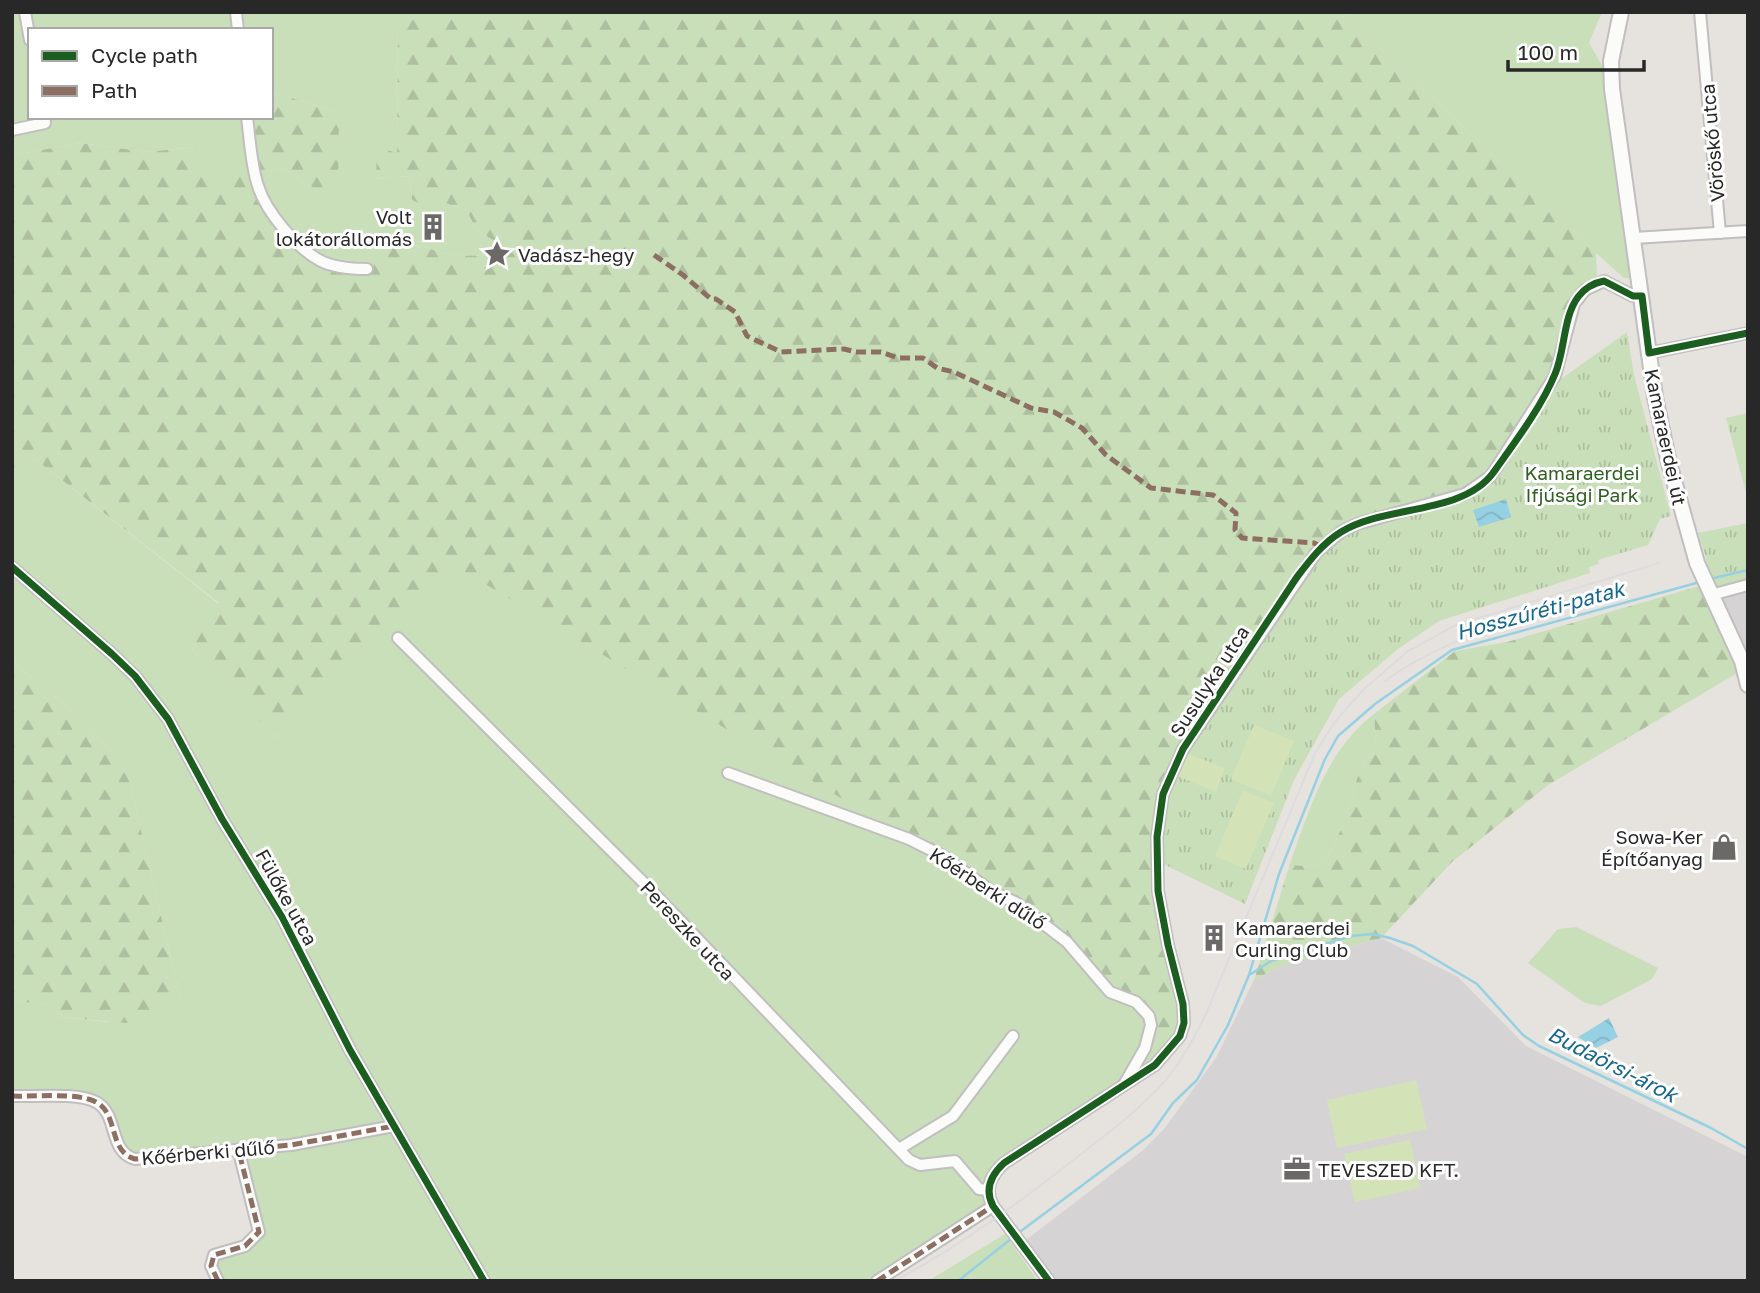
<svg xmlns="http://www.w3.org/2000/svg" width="1760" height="1293" font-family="'Golos Text',sans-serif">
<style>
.industrial{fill:#d6d3d5}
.grass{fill:#c9dfb9}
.forest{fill:url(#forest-firs)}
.park{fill:url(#park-tufts)}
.pitch{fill:#d3e3b7}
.water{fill:url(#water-waves)}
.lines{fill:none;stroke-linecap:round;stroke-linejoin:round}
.stream{stroke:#96d0e3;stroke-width:2.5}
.minor-casing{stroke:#c0bebf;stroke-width:14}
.tertiary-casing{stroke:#c0bebf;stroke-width:18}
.minor{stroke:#fbfbfa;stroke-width:10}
.tertiary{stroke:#fbfbfa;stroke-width:14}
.tram{stroke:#dddcdd;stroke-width:2}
.quiet{stroke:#8d6e63;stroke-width:5;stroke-dasharray:10 5;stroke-linecap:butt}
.cycleway-casing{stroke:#fff;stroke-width:11}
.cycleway{stroke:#1b5e20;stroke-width:7}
.labels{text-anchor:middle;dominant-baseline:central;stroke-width:6;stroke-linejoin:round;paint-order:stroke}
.street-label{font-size:19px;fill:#282828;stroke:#fff}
.poi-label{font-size:19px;fill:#282828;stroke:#fff;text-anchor:start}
.park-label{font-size:19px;fill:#2d5f1e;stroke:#fff}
.water-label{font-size:21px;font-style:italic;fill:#17668d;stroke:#fff}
</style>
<defs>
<pattern id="forest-firs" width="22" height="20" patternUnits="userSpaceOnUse" patternTransform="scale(1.75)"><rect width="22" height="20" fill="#c9dfb9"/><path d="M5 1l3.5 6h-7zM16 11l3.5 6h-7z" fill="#adbf9f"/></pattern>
<pattern id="park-tufts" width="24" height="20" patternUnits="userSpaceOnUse" patternTransform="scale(1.75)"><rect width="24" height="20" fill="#c9dfb9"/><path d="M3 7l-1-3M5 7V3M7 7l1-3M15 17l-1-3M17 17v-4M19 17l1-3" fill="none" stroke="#adbf9f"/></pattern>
<pattern id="water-waves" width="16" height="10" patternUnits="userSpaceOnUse" patternTransform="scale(1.75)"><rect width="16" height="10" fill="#96d0e3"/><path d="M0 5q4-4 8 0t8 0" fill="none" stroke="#81b3c3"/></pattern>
</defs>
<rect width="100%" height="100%" fill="#e6e2de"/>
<!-- industrial -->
<g class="industrial">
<path d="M 1748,579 L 1748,662 L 1715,587 Z"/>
<path d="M 1381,938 L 1458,977 L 1526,1046 L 1748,1157 L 1748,1281 L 1057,1281 L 1026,1240 L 1142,1151 L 1164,1129 L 1216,1058 L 1254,980 L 1286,964 Z"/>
</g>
<!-- grass -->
<g class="grass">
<path d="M 12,12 L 398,12 L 397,154 L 377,179 L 409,176 L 412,200 L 418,203 L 445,203 L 466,210 L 477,230 L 496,242 L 499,255 L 454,256 L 375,233 L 367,269 L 320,261 L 275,215 L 257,172 L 284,169 L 317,190 L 339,112 L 271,92 L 271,30 L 30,30 L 30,117 L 250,117 L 255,173 L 197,173 L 194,147 L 147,152 L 81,143 L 12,155 Z"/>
<path d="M 1342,12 L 1602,12 L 1589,43 L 1603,67 L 1631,278 L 1624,278 L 1596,253 Z"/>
<path d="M 35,459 L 219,604 L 192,649 L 276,738 L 461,569 L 1015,902 L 1129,999 L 1151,1025 L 1126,1079 L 993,1175 L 993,1206 L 877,1281 L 218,1281 L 211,1261 L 236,1249 L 259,1232 L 239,1152 L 127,1157 L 96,1102 L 12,1096 L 12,1001 L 48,1004 L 58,1017 L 108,1022 L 180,998 L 130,783 C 106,733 58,699 16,665 L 12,655 L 12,476 Z"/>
<path d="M 1374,714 L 1376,742 L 1357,779 L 1346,819 L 1326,861 L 1311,867 L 1294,865 L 1288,869 C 1309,812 1324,753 1374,714 Z"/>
<path d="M 1576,927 L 1658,968 L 1652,979 L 1601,1006 L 1585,1003 L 1528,963 L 1558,929 Z"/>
<path d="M 1005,1234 L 1038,1281 L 928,1281 Z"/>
</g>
<!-- forest -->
<g class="forest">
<path d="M 398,12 L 1342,12 L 1596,253 L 1597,278 L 1579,293 L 1558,381 L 1549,399 L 1500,468 L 1162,811 L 1162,891 L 1172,945 L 1180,1027 L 1161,1057 L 1126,1079 L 1145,1048 L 1149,1016 L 1119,998 L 1067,942 L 909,839 L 462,570 L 276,738 L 192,649 L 219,603 L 35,459 L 12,476 L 12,155 L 81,143 L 147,152 L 195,147 L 198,173 L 254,173 L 250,117 L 271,117 L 271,92 L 339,112 L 338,191 L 317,190 L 284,169 L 258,172 L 264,200 L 310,254 L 366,269 L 374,233 L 454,256 L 498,255 L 496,242 L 477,230 L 466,210 L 445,203 L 418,203 L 412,200 L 409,176 L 376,179 L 377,147 L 397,153 Z"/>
<path d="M 1699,586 L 1739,672 L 1548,785 L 1452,862 L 1381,938 L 1286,964 L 1254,980 L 1288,870 L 1294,865 L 1311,867 L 1326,861 L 1346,819 L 1357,779 L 1376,742 L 1374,714 L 1455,651 L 1507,642 Z"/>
<path d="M 12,655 L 16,665 C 58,699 106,733 130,783 L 180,998 L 127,1023 L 58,1017 L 47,1004 L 12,1001 Z"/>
</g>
<!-- park -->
<g class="park">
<path d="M 1627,332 L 1634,375 L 1671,516 L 1660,519 L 1648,545 L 1598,560 L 1599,564 L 1589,567 L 1590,573 L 1439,621 L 1398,649 L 1339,699 L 1294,780 L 1245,904 L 1161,863 L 1162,811 L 1182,756 L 1300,579 L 1330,544 L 1356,528 L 1466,497 L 1549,399 L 1558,381 Z"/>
<path d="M 1748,413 L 1748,500 L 1726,418 Z"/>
<path d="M 1748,523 L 1748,579 L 1715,587 L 1698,533 Z"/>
</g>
<!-- pitch -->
<g class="pitch">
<path d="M 1254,725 L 1294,741 L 1271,796 L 1231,779 Z"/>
<path d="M 1186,753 L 1225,768 L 1216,792 L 1177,776 Z"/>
<path d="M 1243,790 L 1274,803 L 1246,869 L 1215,856 Z"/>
<path d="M 1416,1080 L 1427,1129 L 1337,1148 L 1327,1100 Z"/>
<path d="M 1410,1140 L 1420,1188 L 1355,1202 L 1344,1154 Z"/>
</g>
<!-- water -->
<g class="water">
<path d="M 1506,499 L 1511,517 L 1479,527 L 1473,510 Z"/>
<path d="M 1609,1018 L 1618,1037 L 1596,1048 L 1578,1037 Z"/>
</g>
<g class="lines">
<!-- stream -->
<g class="stream">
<path d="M 1710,579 L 1748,570"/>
<path d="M 1251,974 L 1271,961 L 1351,936 L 1372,934 L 1390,938 L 1413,946 L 1477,984 L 1523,1035 L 1539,1046 L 1711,1128 L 1748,1149"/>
<path d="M 1017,1234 L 1151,1134 L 1173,1103 L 1197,1080 L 1228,1025 L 1249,975 L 1279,874 L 1325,759 L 1338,736 L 1375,704 L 1452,650 L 1700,582"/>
<path d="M 958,1281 L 1012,1238"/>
</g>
<defs>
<g id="minor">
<path d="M 25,12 L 30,40"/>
<path d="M 236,12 L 238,30"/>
<path d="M 1700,12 L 1720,233"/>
<path d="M 247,117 C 250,140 251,165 258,186 C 266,212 296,247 319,260 C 334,268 351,269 367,269"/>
<path d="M 12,130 L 45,123 L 44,117"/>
<path d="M 1634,238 L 1748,231"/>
<path d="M 1649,353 L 1748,333"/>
<path d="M 12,567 L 112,654 L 135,676 L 168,719 L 222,819 L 282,917 L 350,1050 L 484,1281"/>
<path d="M 1711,595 L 1748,585"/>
<path d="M 398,638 L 645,884 L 909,1160 L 920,1165 L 955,1161 L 979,1189 L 988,1190"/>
<path d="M 728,773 L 909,839 L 943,856 L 992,892 L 1015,902 L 1067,942 L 1110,992 L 1136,1002 L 1149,1016 L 1151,1025 L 1145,1048 L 1125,1083"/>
<path d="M 12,1096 C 34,1097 77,1092 96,1102 C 119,1114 108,1152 135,1159 L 291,1145 L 394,1126"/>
<path d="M 899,1149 L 953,1116 L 1013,1036"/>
<path d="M 218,1281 L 211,1266 L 214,1255 L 245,1246 L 259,1232 L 239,1152"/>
<path d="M 877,1281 L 993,1206"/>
<path d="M 1049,1281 L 993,1206 C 984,1189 991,1175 1004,1163 L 1155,1065 L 1180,1036 L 1184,1023 L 1183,1004 L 1168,945 L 1158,891 L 1157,837 L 1163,794 L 1183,749 L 1316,553 L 1342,531 L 1357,524 L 1465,494 L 1491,476 L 1555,376 L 1574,304 L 1585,290 L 1604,281 L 1633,296 L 1642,296"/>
</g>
<path id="tertiary" d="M 1621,12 L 1611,61 L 1612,89 L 1655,397 L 1669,463 L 1697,563 L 1742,661 L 1748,685"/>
</defs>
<!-- minor casing -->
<use href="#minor" class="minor-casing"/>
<!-- tertiary casing -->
<use href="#tertiary" class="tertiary-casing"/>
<!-- minor -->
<use href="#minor" class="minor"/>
<!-- tertiary -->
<use href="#tertiary" class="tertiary"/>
<!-- tram -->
<g class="tram">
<path d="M 1385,681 C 1455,630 1522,625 1596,590"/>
<path d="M 894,1281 C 961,1246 1021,1201 1080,1155 C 1109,1132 1139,1110 1164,1082 C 1182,1061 1194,1038 1206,1014 L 1315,753 L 1334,723 L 1363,690 L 1408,651 L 1456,625 L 1659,563"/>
</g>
<!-- quiet -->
<g class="quiet">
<path d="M 654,255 L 683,275 L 711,299 L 716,299 L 735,312 L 747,336 L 781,352 L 844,349 L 856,352 L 881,352 L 898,358 L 923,358 L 937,368 L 954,372 L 1031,408 L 1054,412 L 1082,428 L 1106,455 L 1151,488 L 1213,495 L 1236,513 L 1235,530 L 1242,538 L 1314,543 L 1322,547"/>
<path d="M 12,1096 C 34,1097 77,1092 96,1102 C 119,1114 108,1152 135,1159 L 291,1145 L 394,1126"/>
<path d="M 218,1281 L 211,1266 L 214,1255 L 245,1246 L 259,1232 L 239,1152"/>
<path d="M 877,1281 L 993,1206"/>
</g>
<defs>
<g id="cycleway">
<path d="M 12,567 L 112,654 L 135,676 L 168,719 L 222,819 L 282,917 L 350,1050 L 484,1281"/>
<path d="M 1049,1281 L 993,1206 C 984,1189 991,1175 1004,1163 L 1155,1065 L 1180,1036 L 1184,1023 L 1183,1004 L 1168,945 L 1158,891 L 1157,837 L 1163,794 L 1183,749 L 1297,577 C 1310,560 1323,543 1341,532 C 1384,505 1462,515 1493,473 C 1515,442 1541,408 1555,374 C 1565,351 1563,317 1578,297 C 1584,289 1593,283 1604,281 L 1633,296 L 1642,296 L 1649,353 L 1748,333"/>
</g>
</defs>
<!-- cycleway casing -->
<use href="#cycleway" class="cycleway-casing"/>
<!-- cycleway -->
<use href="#cycleway" class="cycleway"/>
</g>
<!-- icons -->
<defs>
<symbol id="building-bare" viewBox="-9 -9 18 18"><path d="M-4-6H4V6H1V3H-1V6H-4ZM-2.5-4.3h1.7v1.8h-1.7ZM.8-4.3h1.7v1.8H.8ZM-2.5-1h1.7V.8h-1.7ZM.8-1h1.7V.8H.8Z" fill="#6a6968" stroke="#fff" stroke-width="2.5" paint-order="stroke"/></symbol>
<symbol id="sight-bare" viewBox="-9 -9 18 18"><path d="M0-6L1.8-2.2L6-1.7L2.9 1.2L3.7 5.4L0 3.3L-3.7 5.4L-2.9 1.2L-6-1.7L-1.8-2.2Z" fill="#6a6968" stroke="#fff" stroke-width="2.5" paint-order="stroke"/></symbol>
<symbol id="shop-bare" viewBox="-9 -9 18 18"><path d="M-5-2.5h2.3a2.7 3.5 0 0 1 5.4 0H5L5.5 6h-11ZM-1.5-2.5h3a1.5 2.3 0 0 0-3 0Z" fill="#6a6968" stroke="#fff" stroke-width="2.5" paint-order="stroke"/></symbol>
<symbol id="office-bare" viewBox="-9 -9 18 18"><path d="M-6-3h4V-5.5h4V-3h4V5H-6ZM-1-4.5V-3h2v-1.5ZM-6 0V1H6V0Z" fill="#6a6968" stroke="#fff" stroke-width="2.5" paint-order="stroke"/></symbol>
</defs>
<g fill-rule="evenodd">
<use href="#building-bare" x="414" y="208" width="38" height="38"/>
<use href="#sight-bare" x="478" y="235" width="38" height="38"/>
<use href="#shop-bare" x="1705" y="828" width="38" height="38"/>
<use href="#building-bare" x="1195" y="919" width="38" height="38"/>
<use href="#office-bare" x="1278" y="1150" width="38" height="38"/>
</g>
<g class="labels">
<!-- street labels -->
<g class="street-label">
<text transform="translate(1712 143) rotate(-95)">Vöröskő utca</text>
<text transform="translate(1666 437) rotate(78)">Kamaraerdei út</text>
<text transform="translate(1209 681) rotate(-57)">Susulyka utca</text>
<text transform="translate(988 888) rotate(33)">Kőérberki dűlő</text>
<text transform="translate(287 897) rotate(61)">Fülőke utca</text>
<text transform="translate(688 930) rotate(47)">Pereszke utca</text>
<text transform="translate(208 1152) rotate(-5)">Kőérberki dűlő</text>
</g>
<!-- poi labels -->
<g class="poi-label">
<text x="412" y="216" text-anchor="end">Volt<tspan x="412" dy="22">lokátorállomás</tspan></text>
<text x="518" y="254">Vadász-hegy</text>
<text x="1703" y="836" text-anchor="end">Sowa-Ker<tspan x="1703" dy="22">Építőanyag</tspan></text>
<text x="1235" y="927">Kamaraerdei<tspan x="1235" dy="22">Curling Club</tspan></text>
<text x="1318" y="1169">TEVESZED KFT.</text>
</g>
<!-- park labels -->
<g class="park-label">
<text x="1582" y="472">Kamaraerdei<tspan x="1582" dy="22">Ifjúsági Park</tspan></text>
</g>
<!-- water labels -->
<g class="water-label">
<text transform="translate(1540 610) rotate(-15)">Hosszúréti-patak</text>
<text transform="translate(1613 1064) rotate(27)">Budaörsi-árok</text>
</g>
</g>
<!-- border -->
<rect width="1760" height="1293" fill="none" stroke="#282828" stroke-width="28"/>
<!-- legend -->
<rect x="28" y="28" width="245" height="91" fill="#ffffff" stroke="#a9a9a9" stroke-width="2"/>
<rect x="42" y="51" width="35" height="10" fill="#1b5e20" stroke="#a9a9a9" stroke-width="2"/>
<text x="91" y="63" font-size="21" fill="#282828">Cycle path</text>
<rect x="42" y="86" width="35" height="10" fill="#8d6e63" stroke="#a9a9a9" stroke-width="2"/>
<text x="91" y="98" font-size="21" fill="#282828">Path</text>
<!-- scale -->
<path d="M1508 60v10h136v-10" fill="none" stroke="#282828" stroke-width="3.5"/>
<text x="1518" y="60" font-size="21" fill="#282828" stroke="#ffffff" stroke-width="5" paint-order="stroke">100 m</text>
</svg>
